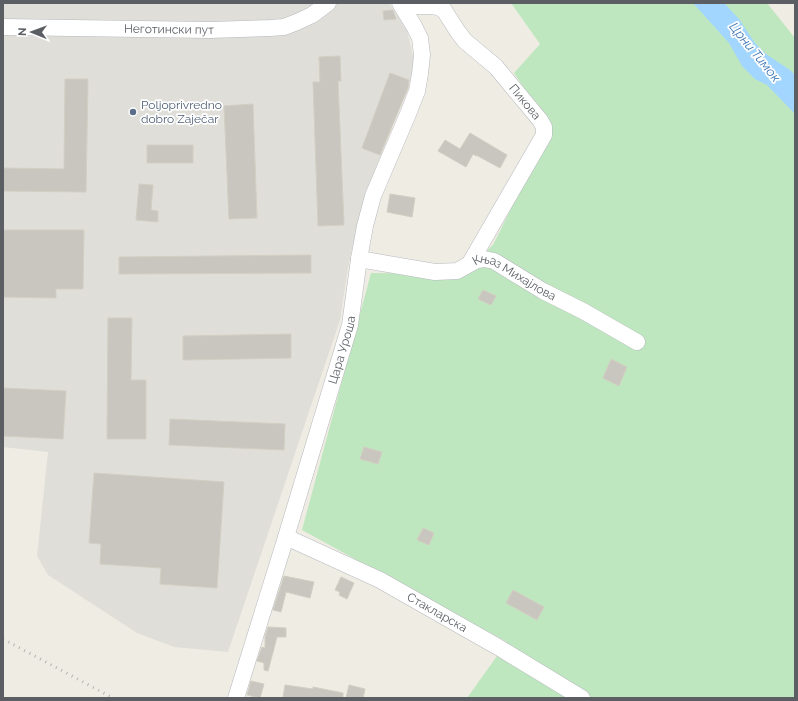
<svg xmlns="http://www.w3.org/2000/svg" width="798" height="701" font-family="Raleway,sans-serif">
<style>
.industrial{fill:#dfded8}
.green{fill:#bfe7bf}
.water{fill:#a3d6ff}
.building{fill:#c9c6c0;stroke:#d3cec2}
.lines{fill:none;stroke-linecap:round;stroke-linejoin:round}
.minor-casing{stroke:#b6b9be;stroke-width:17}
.minor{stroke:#fff;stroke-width:16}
.rail{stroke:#b4b5b5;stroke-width:3;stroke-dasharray:1 5;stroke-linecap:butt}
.service-dot{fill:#5c6f8a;stroke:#fff;stroke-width:1.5}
.labels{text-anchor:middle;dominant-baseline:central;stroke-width:3.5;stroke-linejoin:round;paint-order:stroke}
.street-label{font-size:12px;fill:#5b5f64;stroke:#fff}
.service-label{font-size:12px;fill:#4e5e75;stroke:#fff;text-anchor:start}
.water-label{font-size:13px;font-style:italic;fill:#3d76b4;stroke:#fff}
</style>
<rect width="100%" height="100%" fill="#efece3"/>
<!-- industrial -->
<path class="industrial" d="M 3,3 L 389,3 L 407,31 L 413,56 L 414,70 L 363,201 L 348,267 L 340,320 L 228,652 L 174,647 L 137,633 L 48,575 L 37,556 L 48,452 L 3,447 Z"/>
<!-- green -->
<path class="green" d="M 511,3 L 767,3 L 795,38 L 795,698 L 467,698 L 507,642 L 302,530 L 371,273 L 461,274 L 493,245 L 551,128 L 514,73 L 540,44 Z"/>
<!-- water -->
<path class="water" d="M 693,3 L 724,3 L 739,19 L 755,43 L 766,54 L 790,70 L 795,75 L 795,114 L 767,85 L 755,79 L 742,66 L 729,43 Z"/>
<!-- building -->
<g class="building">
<path d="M 393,10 L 396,19 L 384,20 L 383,11 Z"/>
<path d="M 340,56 L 341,81 L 338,81 L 344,225 L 318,226 L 313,82 L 320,82 L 319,57 Z"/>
<path d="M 390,73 L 409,80 L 408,88 L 380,155 L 362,148 Z"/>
<path d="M 65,79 L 88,79 L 86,192 L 3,191 L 3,168 L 64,169 Z"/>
<path d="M 253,104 L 257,218 L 229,219 L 224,106 Z"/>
<path d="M 470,133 L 507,155 L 500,168 L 476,155 L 476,156 L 473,154 L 466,167 L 438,151 L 445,140 L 460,149 Z"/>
<rect x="147" y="145" width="46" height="18"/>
<path d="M 139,184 L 153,185 L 151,210 L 158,211 L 158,222 L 136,220 Z"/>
<path d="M 390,194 L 415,198 L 412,217 L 387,212 Z"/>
<path d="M 3,230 L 84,230 L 83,289 L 56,289 L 56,298 L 3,297 Z"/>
<path d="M 311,255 L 311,273 L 119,274 L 119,257 Z"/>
<path d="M 483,290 L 496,296 L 491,305 L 478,299 Z"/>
<path d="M 108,318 L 132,318 L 131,380 L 146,380 L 146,439 L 107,439 Z"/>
<path d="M 291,334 L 291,358 L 183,360 L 183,336 Z"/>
<path d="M 611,359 L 627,367 L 619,386 L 603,378 Z"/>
<path d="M 3,388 L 66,391 L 63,439 L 3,436 Z"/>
<path d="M 170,419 L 285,424 L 284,450 L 169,445 Z"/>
<path d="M 364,447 L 382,452 L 378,464 L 360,459 Z"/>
<path d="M 94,473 L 224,482 L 217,588 L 160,584 L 161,568 L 100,564 L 101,544 L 89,543 Z"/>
<path d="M 423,528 L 434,533 L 429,545 L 417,540 Z"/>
<path d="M 284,576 L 314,582 L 310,598 L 286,592 L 281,612 L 273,610 Z"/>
<path d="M 341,577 L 354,583 L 347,599 L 339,595 L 340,592 L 335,590 Z"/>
<path d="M 513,590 L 544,607 L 537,620 L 506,603 Z"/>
<path d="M 268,627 L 286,628 L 286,637 L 277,637 L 268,671 L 264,670 L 264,663 L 257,661 L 262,647 L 265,648 L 265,637 Z"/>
<path d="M 251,681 L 264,684 L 260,698 L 247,695 Z"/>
<path d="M 285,685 L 313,689 L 313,687 L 343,693 L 343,698 L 283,698 Z"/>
<path d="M 349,685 L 365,689 L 363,698 L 346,698 Z"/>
</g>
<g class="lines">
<defs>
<g id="minor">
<path id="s1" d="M 403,6 L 431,6 L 438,7 L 444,10 L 458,32 L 465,41 L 496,67 L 540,120 L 544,127 L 544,135 L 470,263"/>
<path id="s2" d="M 3,27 L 210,30 L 270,28 L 284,27 L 297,22 L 312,15 L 328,3"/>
<path id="s3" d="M 359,259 L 435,272 L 457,271 L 477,260 L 484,259 L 494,261 L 543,291 L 583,311 L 637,342"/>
<path id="s4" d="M 286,537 L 380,580 L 498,647 L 582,698"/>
<path id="s5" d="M 236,698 L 286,537 L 350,325 L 359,259 L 365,226 L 373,196 L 408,114 L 417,91 L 420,74 L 422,55 L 420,38 L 414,26 L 400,3"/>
</g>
</defs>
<!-- minor casing -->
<use href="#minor" class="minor-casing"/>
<!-- minor -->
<use href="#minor" class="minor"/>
<!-- rail -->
<path class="rail" d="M 3,639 L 113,698"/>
</g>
<!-- markers -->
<circle class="service-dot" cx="133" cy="112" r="4"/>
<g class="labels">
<!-- street labels -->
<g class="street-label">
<text stroke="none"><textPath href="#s2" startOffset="166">Неготински пут</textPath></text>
<text stroke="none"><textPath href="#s1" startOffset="165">Пикова</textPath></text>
<text stroke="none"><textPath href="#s3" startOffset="164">Књаз Михајлова</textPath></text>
<text stroke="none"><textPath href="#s5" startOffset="364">Цара Уроша</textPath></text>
<text stroke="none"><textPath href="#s4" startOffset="169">Стакларска</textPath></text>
</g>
<!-- service labels -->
<g class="service-label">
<text x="141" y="105">Poljoprivredno<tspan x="141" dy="14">dobro Zaječar</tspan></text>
</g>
<!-- water labels -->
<g class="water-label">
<text transform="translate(755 52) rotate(51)">Црни Тимок</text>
</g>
</g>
<!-- border -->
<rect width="798" height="701" fill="none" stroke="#5b5f64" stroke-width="8"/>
<!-- north arrow -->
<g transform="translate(32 32) rotate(271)" stroke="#ffffff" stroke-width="3" paint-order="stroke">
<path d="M0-3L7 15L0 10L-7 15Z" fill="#5b5f64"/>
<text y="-6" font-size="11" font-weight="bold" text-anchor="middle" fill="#5b5f64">N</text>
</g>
</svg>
